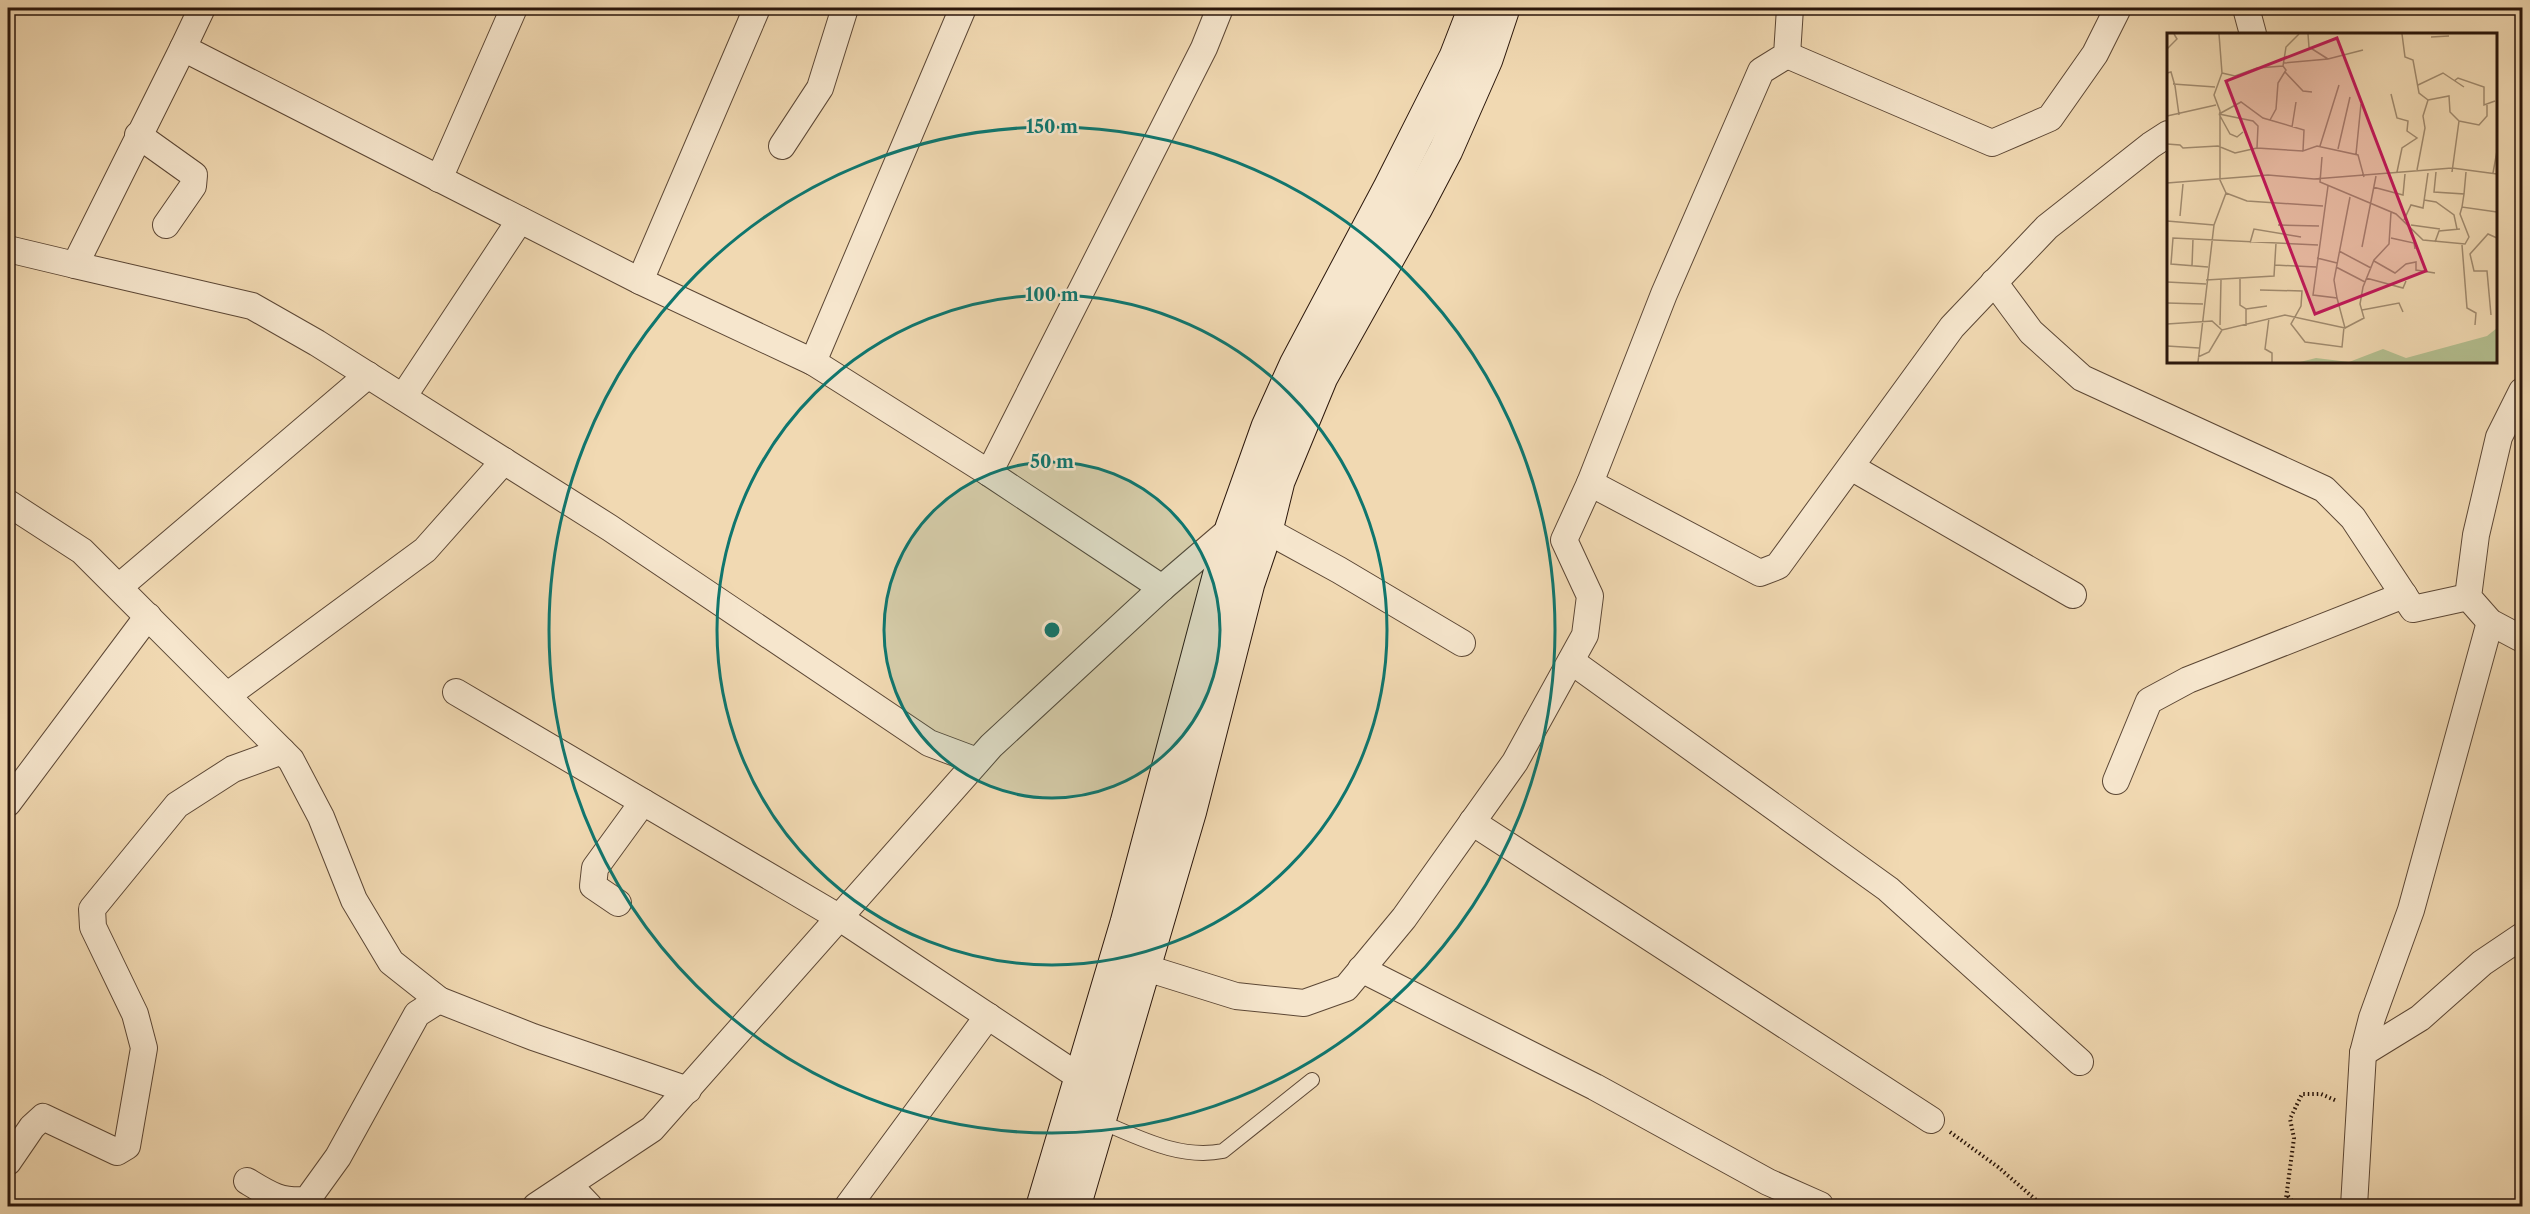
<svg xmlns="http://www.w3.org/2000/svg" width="2530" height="1214" font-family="'Libre Caslon Text',serif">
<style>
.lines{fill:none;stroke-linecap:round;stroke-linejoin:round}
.service-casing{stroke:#5c4735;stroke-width:16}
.minor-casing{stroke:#5c4735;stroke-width:28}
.secondary-casing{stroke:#2a160b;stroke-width:35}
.path{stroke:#2a160b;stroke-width:4;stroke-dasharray:1.5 3;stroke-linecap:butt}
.service{stroke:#f6e6cd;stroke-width:14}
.minor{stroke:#f6e6cd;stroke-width:26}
.secondary{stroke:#f6e6cd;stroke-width:33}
.ring{fill:none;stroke:#0f766e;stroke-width:3}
.inset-road{fill:none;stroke:#a18b6f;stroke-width:1.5}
.view{fill:#c2185b;fill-opacity:0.15;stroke:#c2185b;stroke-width:3}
.inset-edge{fill:none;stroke:#2a160b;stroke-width:3}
.centre{fill:#0f766e;stroke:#f6e6cd;stroke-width:3}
.ring-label{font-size:18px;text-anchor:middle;font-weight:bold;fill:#0f766e;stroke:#f6e6cd;stroke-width:5;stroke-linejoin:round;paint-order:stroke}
</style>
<rect width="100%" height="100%" fill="#f1d9b2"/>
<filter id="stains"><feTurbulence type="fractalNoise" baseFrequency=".00333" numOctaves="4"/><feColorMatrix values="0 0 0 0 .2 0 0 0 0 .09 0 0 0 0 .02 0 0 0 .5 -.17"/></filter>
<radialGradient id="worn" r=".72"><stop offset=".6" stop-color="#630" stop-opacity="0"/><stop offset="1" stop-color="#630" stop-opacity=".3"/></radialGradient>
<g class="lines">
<defs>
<path id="service" d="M 1099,1121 C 1138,1137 1180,1160 1223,1151 L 1312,1080"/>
<g id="minor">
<path d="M 2246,8 L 2253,34"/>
<path d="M 183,48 L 202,8"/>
<path d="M 1787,55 L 1992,143 L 2050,118 L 2095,54 L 2118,8"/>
<path d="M 138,135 L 194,175 L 193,186 L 166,225"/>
<path d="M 782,146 L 820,88 L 845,8"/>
<path d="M 439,179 L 514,8"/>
<path d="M 8,249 L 75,265 L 183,48 L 640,281 L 813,362 L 989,473 L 1162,588"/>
<path d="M 75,265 L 252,306 L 317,343 L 610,528 L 929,743 L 977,761"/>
<path d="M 640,281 L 757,8"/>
<path d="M 1994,282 L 2031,332 L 2082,378 L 2324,489 L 2353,518 L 2413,609 L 2468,597"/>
<path d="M 813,362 L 963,8"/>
<path d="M 2522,391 L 2499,437 L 2476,535 L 2468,597 L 2490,622 L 2522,639"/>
<path d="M 403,397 L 520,220"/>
<path d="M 1851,467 L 2073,595"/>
<path d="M 989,473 L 1204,48 L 1220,8"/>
<path d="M 1590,483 L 1664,294 L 1761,71 L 1787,55 L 1790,8"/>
<path d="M 8,503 L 82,551 L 291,760 L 321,817 L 354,900 L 391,962 L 439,1000 L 533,1037 L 688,1090"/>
<path d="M 119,587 L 368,375"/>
<path d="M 1571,661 L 1888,889 L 2080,1062"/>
<path d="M 456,692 L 840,918 L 1081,1078"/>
<path d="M 228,695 L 425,550 L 504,461"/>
<path d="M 2116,781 L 2149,701 L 2188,680 L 2404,595"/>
<path d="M 8,803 L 148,616"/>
<path d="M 1472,822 L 1931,1120"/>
<path d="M 618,903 L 593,886 L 595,868 L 643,802"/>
<path d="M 1127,962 L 1236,996 L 1304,1003 L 1346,988 L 1404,918 L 1515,762 L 1585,635 L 1590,596 L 1564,540 L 1590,483 L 1760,573 L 1778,566 L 1952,327 L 2047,227 L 2151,145 L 2168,134"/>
<path d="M 1361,969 L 1595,1087 L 1768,1182 L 1820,1205"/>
<path d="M 2363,1053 L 2420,1018 L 2482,963 L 2522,936"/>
<path d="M 8,1162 L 32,1127 L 43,1117 L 117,1152 L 127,1146 L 144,1048 L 135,1014 L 93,927 L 92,909 L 177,805 L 233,769 L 282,751"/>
<path d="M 247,1181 C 270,1195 280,1202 307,1200 L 338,1157 L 417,1014 L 439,1000"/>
<path d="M 569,1185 L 589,1206"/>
<path d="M 536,1206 L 652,1129 L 991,746 L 1162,588 L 1232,528 L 1266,530 L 1339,570 L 1462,643"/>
<path d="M 848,1206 L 988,1016"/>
<path d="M 2354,1206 L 2363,1053 L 2372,1018 L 2411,910 L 2490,622"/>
</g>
<g id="secondary">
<path d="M 1043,1206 L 1127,923 L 1232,528 L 1268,427 L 1296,365 L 1390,188 L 1456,57 L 1475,8"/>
<path d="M 1074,1206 L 1190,810 L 1248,583 L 1266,530 L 1278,481 L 1321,377 L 1415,209 L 1446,150 L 1486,59 L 1503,8"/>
</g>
</defs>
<!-- service casing -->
<use href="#service" class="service-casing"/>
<!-- minor casing -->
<use href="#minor" class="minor-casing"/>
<!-- secondary casing -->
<use href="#secondary" class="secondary-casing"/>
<!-- path -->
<g class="path">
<path d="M 1950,1132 L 1998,1167 L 2043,1206"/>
<path d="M 2288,1196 L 2296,1206"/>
<path d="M 2285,1206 L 2294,1138 L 2290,1119 L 2302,1094 L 2321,1094 L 2337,1101"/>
</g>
<!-- service -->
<use href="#service" class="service"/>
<!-- minor -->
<use href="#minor" class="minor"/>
<!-- secondary -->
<use href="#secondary" class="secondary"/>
</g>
<!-- distance rings -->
<circle cx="1052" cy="630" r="168" fill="#0f766e" fill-opacity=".12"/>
<g class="ring">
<circle cx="1052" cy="630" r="168"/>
<circle cx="1052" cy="630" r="335"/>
<circle cx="1052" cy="630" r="503"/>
</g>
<!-- overview -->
<g transform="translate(2167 33)">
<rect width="330" height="330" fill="#f1d9b2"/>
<path d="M 330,295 L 330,329 L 133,329 L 149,325 L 182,329 L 216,316 L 239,325 L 320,303 Z" fill="#b4c091"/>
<path class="inset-road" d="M 141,1 L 142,14 L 161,26M 235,1 L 238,24 L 246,27 L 252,60 L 261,67 L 256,83 L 258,95 L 250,137M 264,4 L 282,3M 0,16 L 10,6 L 7,1M 117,30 L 161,26 L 196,17M 118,39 L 136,58 L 145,59M 0,40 L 4,39 L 8,53 L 12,82M 55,40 L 68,43 L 90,35 L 116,33 L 119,14 L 132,1M 287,48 L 291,45 L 317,54 L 317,72 L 328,68M 6,51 L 48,54M 251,52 L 276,40 L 297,54M 224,61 L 230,85 L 241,88 L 240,98 L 250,105 L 235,115 L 230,139M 261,67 L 282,63 L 283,79 L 292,88 L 285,139M 52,81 L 74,69 L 96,85 L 137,97 L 136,118 L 150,113 L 191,122 L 197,144M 52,81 L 86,88 L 91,93 L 90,115M 52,81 L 63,101 L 70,104 L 76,99M 0,83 L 49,72M 103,87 L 109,76 L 111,50 L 119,37 L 116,33M 292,88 L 312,92 L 320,83 L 320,72M 125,94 L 129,69M 0,111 L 13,112 L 16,115 L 51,113 L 68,120 L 90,115 L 136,118M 153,113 L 172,52M 171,116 L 183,64M 189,121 L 194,71M 155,124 L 153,149 L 229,181 L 256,207 L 298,211 L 302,204 L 293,181 L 295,174 L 330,179M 269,139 L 267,159 L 297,161 L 295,174M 326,140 L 330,118M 0,150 L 101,142 L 147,146 L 285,135 L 330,141M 206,154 L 236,162 L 238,141M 59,160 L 80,168 L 156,173M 297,161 L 299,139M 257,167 L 269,169 L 287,182 L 290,196M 13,183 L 16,151M 237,187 L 244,172 L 256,175 L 261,140M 0,188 L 47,192M 111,192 L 152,193M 244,192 L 273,196M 224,205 L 247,210 L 248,216M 268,209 L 272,198 L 293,196M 83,210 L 87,196 L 134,204M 295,212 L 300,275 L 309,280 L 308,292M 195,214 L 209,143M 172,218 L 204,235M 150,225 L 170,230M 207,228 L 228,240 L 239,231 L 249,229 L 249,237 L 268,240M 108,232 L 149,234M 25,233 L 26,206M 41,234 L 4,231 L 6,205 L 151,212M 169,234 L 198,249M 199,245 L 236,255 L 239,248M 73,246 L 73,272 L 79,276 L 79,293M 39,247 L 107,243 L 109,210M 0,249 L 39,251M 93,257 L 135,258 L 134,273 L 124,291 L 138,309 L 175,314 L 177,294M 170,265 L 167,247 L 183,164M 0,270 L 36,271M 79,276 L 100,273M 195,277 L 232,270 L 236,279M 324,282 L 320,238 L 307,238 L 303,221 L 321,201 L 330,205M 102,285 L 98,316 L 105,320 L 105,329M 0,291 L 45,288 L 55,297 L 118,282 L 178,295 L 170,265 L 146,262 L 161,153M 53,292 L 54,247M 178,295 L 197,285 L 193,271 L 196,254 L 207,227 L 222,211 L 224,179M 0,313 L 32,315M 31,324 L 42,319 L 55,297M 31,329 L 47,192 L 59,160 L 53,147 L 53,78 L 47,62 L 55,40 L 52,1"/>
<path class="view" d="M 170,5 L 259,238 L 148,281 L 59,48 Z"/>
<rect width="330" height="330" class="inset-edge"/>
</g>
<circle cx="1052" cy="630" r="9" class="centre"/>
<g class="ring-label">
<text x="1052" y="133">150 m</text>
<text x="1052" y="301">100 m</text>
<text x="1052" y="468">50 m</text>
</g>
<!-- margin -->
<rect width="2530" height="1214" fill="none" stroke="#f1d9b2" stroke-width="30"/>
<rect x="9" y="9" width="2512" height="1196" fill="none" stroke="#2a160b" stroke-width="3"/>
<rect x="15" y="15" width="2500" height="1184" fill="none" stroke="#2a160b" stroke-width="1.5"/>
<rect width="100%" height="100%" filter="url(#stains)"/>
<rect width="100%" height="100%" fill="url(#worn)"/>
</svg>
